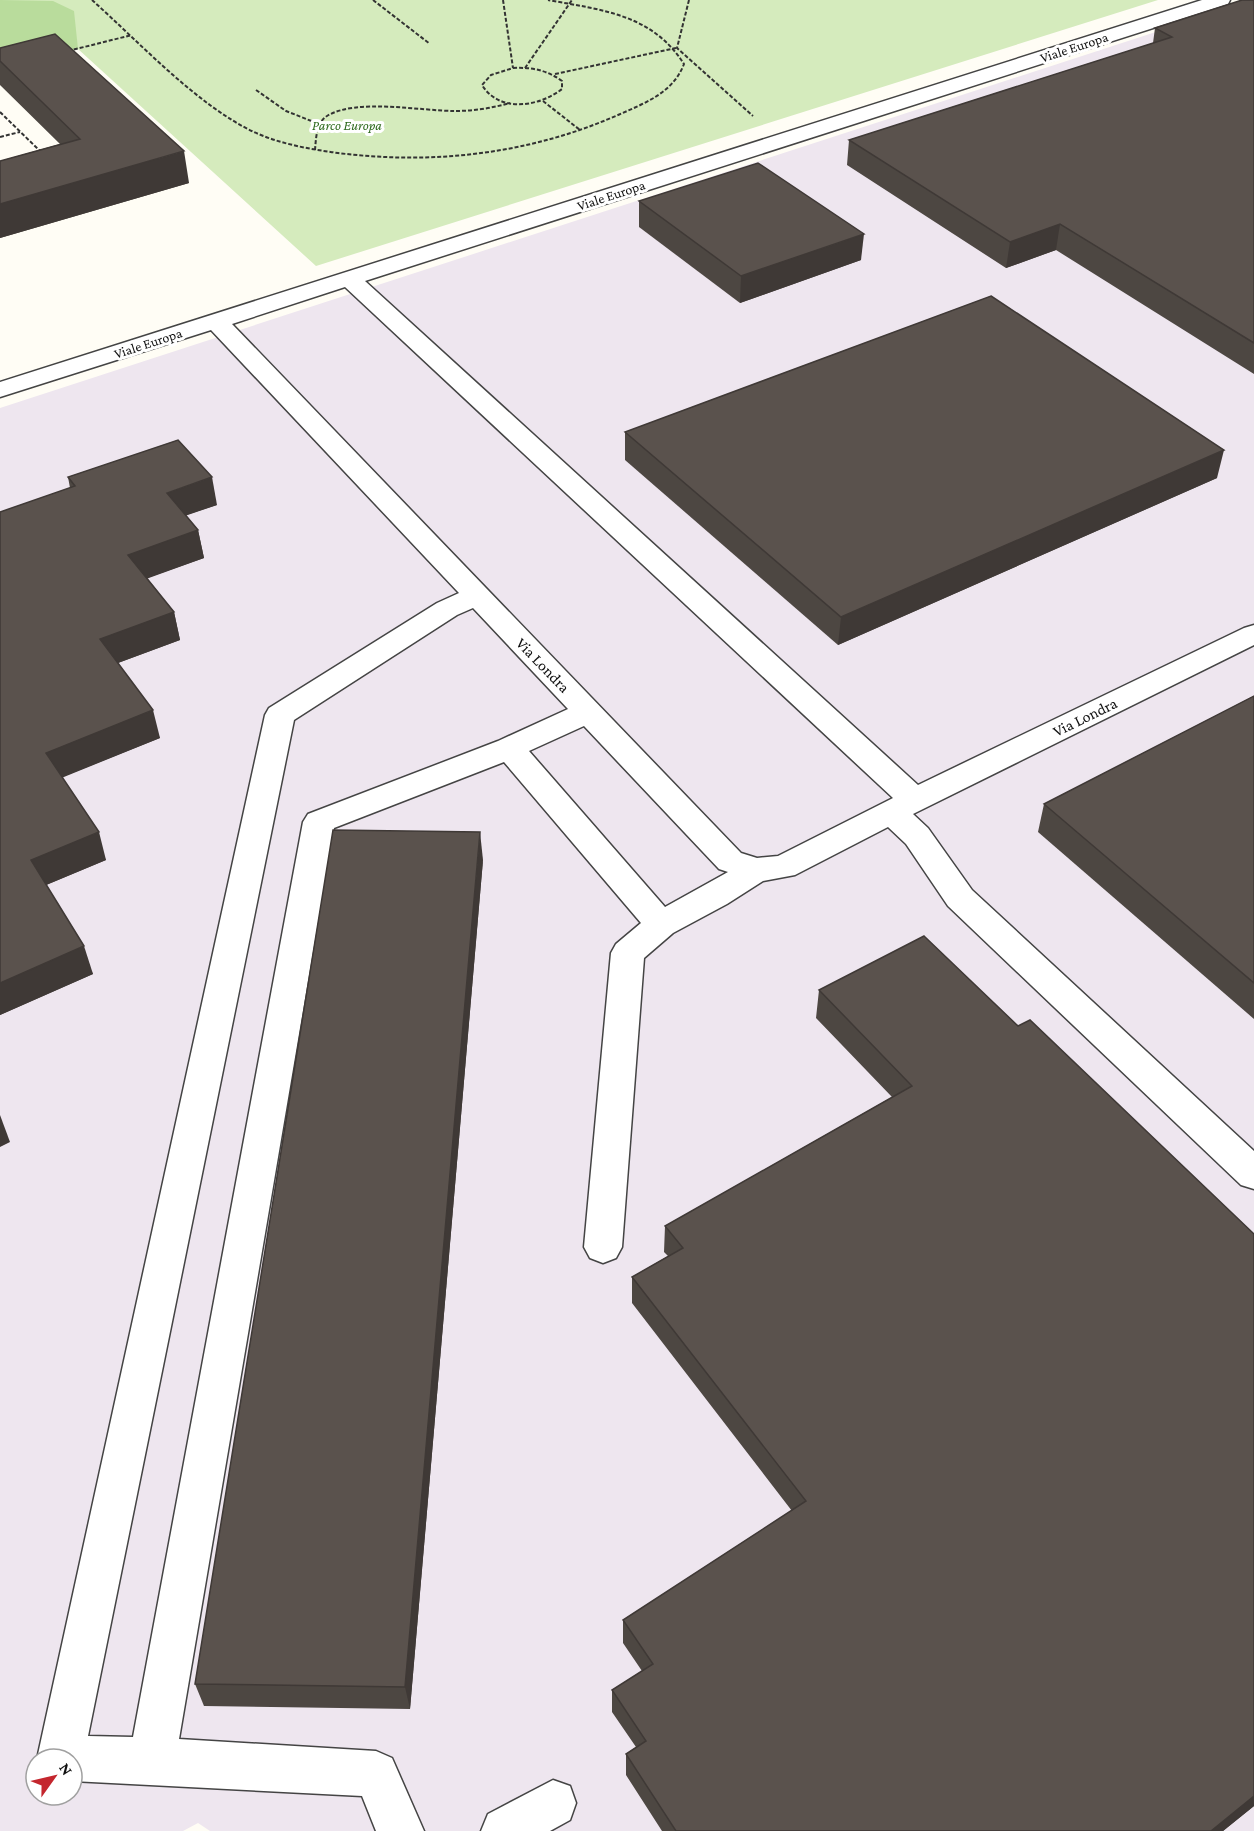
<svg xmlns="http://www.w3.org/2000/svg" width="1254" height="1831" font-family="'Crimson Pro',serif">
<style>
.industrial{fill:#eee6ef;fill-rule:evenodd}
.green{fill:#d5ebbd}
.forest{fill:#b9dc9c}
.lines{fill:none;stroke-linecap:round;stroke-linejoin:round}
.minor-casing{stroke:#444;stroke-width:3}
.path{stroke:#333;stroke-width:2;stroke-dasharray:4 2;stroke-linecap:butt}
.minor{fill:#fff;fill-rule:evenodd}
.wall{fill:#4d4742}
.shaded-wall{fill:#3f3936}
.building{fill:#5a524d;stroke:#3f3936;stroke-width:1.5}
.labels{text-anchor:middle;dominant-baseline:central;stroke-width:6;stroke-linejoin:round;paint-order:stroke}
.far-street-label{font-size:14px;fill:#111;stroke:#fff}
.far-park-label{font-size:14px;font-style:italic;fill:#2f6b1f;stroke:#fff}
.street-label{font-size:16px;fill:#111;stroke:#fff}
</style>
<rect width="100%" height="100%" fill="#fffdf5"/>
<!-- industrial -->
<path class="industrial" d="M 1254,0 L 1254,1831 L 210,1831 L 198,1823 L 183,1831 L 0,1831 L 0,408 ZM 36,1759 L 72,1759 L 72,1795 L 36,1795 Z"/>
<!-- green -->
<path class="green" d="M 0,0 L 1158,0 L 316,266 L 78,49 L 0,68 Z"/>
<!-- forest -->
<path class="forest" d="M 0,0 L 53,1 L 74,11 L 78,49 L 0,68 Z"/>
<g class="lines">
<defs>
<g id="minor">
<path d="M 1202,0 L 1230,0 L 1228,4 L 365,281 L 918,785 L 1244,628 L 1254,625 L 1254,645 L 913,814 L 928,828 L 972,890 L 1254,1151 L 1254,1189 L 1241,1185 L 948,906 L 906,844 L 888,827 L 795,875 L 763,881 L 727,904 L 673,933 L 644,958 L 622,1247 L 616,1258 L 603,1263 L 590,1258 L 584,1247 L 611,953 L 616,944 L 641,923 L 504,762 L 334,828 L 179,1739 L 376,1751 L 392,1758 L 424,1831 L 376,1831 L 362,1796 L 72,1781 L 72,1759 L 37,1759 L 265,715 L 269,708 L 437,603 L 459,593 L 211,330 L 0,397 L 0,382 ZM 345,287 L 893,798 L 778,856 L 757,858 L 741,853 L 232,324 ZM 473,608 L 568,709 L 498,741 L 308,814 L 303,822 L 133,1737 L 88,1736 L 294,720 L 457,615 ZM 584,726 L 719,869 L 728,872 L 665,907 L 529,751 Z"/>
<path d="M 553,1780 L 570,1786 L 576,1803 L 570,1820 L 550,1831 L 481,1831 L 488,1814 Z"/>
</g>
</defs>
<!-- minor casing -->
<use href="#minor" class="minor-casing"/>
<!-- path -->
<g class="path">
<path d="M 92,0 C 139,42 198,106 254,132 C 280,144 309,149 338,153 C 434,165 529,154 618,115 C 645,103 673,93 684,64 C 652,14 602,10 548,0"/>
<path d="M 373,0 L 430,44"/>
<path d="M 503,0 L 513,68"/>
<path d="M 689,0 L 677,48 L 753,116"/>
<path d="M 68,51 L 132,35"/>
<path d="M 513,68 C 531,67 547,70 562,81 L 562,89 C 539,107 499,113 482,85 L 491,75 Z"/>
<path d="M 525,68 L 572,0"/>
<path d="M 555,74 L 676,48"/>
<path d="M 256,90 L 286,111 L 319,124"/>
<path d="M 543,101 L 580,130"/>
<path d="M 0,112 L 42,153"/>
<path d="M 0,137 L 20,132"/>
<path d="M 315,150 C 316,139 316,123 327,116 C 356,98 421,111 455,111 C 474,111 492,108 510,103"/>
</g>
<!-- minor -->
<use href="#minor" class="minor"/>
</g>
<!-- wall -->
<g class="wall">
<path d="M 1254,0 L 1254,374 L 1056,250 L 1006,268 L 847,165 L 849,140 L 1153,43 L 1155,28 Z"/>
<path d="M 0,48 L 189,183 L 0,238 L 0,161 L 60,144 L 0,85 Z"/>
<path d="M 639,201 L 861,260 L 740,303 L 639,227 Z"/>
<path d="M 625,432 L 1217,478 L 838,645 L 625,460 Z"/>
<path d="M 68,477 L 217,505 L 186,515 L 198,530 L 204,558 L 147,578 L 174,612 L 180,640 L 118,663 L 160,738 L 62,777 L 106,860 L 46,885 L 93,974 L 0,1015 L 0,512 L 70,488 Z"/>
<path d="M 1254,696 L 1254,1019 L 1038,832 L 1044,804 Z"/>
<path d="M 483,860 L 410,1709 L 204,1706 L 195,1684 Z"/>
<path d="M 819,990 L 1018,1026 L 1254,1234 L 1254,1806 L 1223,1831 L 662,1831 L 626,1775 L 626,1754 L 636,1747 L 612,1712 L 612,1690 L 642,1671 L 623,1643 L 623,1620 L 792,1511 L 632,1303 L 632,1277 L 668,1256 L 664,1252 L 665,1226 L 892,1097 L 816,1018 Z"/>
</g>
<!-- shaded-wall -->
<g class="shaded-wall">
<path d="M 184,151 L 189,183 L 0,238 L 0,204 Z"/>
<path d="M 1060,224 L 1056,250 L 1006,268 L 1010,242 Z"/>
<path d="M 864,234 L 861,260 L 740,303 L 741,276 Z"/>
<path d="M 1224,450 L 1217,478 L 838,645 L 841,617 Z"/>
<path d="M 212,477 L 217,505 L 173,520 L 167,493 Z"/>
<path d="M 198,530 L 204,558 L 135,583 L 128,555 Z"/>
<path d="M 174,612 L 180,640 L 107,667 L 100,639 Z"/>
<path d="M 153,710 L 160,738 L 54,781 L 46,753 Z"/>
<path d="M 99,832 L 106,860 L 39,888 L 31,860 Z"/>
<path d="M 480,832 L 483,860 L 410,1709 L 405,1687 Z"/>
<path d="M 84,946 L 93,974 L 0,1015 L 0,983 Z"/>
<path d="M 0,1115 L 10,1142 L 0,1147 Z"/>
<path d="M 1254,1796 L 1254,1806 L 1223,1831 L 1211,1831 Z"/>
</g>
<!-- building -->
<g class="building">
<path d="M 1242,0 L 1254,0 L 1254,343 L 1060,224 L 1010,242 L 849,140 L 1172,37 L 1155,28 Z"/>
<path d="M 55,34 L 184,151 L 0,204 L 0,161 L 80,139 L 0,61 L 0,48 Z"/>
<path d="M 758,163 L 864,234 L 741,276 L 639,201 Z"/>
<path d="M 991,296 L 1224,450 L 841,617 L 625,432 Z"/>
<path d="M 178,440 L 212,477 L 167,493 L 198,530 L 128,555 L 174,612 L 100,639 L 153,710 L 46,753 L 99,832 L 31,860 L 84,946 L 0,983 L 0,512 L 75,486 L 68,477 Z"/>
<path d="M 1254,696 L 1254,983 L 1044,804 Z"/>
<path d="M 333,830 L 480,832 L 405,1687 L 195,1684 Z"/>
<path d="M 924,936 L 1018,1026 L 1030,1020 L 1254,1234 L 1254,1796 L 1211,1831 L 676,1831 L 626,1754 L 646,1741 L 612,1690 L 653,1664 L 623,1620 L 806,1501 L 632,1277 L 683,1248 L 665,1226 L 912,1086 L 819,990 Z"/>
</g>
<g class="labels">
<!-- far-street labels -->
<g class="far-street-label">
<text transform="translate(1074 47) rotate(-18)">Viale Europa</text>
<text transform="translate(611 195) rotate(-18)">Viale Europa</text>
<text transform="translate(148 343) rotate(-18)">Viale Europa</text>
</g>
<!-- far-park labels -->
<g class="far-park-label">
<text x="347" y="125">Parco Europa</text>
</g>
<!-- street labels -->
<g class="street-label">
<text transform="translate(543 665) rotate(46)">Via Londra</text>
<text transform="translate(1085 717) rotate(-26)">Via Londra</text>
</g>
</g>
<!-- north arrow -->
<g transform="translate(54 1777) rotate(56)"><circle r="28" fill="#ffffff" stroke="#a0a0a0" stroke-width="1.5"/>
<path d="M0-4.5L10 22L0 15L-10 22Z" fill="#c4262e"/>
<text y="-9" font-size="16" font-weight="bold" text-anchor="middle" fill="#111111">N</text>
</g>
</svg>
